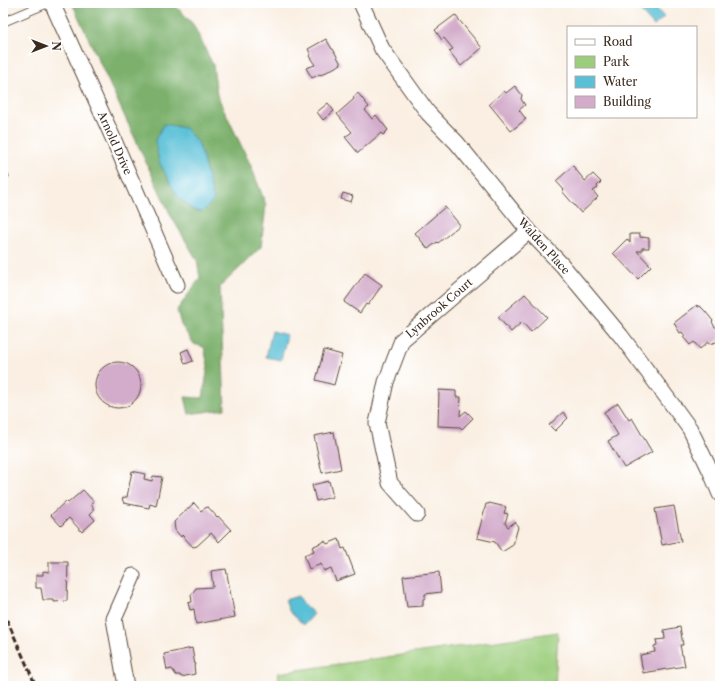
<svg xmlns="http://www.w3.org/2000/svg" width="723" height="689" font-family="'Libre Caslon Text',serif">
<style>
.green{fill:#9bcd7c;stroke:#6b7c4d}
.forest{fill:#7cb06c;stroke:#5c6d45}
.water{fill:#59c0d7;stroke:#4a757a}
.building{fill:#d3accb}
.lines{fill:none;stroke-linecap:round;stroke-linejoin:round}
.lane-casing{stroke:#58483b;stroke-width:10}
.street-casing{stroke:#58483b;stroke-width:17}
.lane{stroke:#fff;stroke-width:8}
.street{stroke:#fff;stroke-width:15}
.rail{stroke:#3b2a1e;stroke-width:3;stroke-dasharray:6 3;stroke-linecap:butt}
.labels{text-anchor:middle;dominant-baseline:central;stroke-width:4;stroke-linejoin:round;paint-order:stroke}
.street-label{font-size:11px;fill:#3b2a1e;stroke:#fff}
</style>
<rect width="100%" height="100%" fill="#fff"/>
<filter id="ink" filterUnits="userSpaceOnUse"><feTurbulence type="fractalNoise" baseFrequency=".025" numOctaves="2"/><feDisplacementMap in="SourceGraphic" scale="8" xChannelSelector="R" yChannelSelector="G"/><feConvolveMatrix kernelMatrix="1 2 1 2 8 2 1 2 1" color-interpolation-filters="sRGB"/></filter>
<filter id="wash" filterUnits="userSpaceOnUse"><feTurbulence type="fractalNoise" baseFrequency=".012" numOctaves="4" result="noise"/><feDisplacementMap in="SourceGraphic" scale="16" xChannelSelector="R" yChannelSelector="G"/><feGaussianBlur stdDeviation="0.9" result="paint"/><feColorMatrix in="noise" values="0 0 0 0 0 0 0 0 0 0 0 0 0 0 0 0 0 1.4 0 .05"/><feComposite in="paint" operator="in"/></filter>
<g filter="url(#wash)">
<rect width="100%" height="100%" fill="#faefe2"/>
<!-- green -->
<path class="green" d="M 558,632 L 555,686 L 280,686 L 278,673 Z"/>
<!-- forest -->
<path class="forest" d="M 72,3 L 173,3 L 193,24 L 213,65 L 217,95 L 251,166 L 266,205 L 261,247 L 220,287 L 225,409 L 189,414 L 185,397 L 203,398 L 208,366 L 204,347 L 194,344 L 181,325 L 177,310 L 200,278 L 197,260 L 171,216 Z"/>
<!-- water -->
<g class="water">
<path d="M 639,3 L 651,3 L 664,17 L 654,26 L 636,6 Z"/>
<path d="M 164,124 L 185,128 L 199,144 L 214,200 L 202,212 L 193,210 L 177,196 L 159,162 L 155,140 Z"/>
<path d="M 272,331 L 287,335 L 281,360 L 266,357 Z"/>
<path d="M 298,596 L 301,602 L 314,614 L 304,625 L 289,611 L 285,600 Z"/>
</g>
<g id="blocks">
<!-- building -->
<g class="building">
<path d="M 455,15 L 482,48 L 461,66 L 449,51 L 453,49 L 444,38 L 442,40 L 435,30 Z"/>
<path d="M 326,39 L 332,49 L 333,49 L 341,64 L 321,75 L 320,74 L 312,78 L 306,68 L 315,65 L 309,56 L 311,55 L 308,49 Z"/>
<path d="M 515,86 L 522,95 L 521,99 L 525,105 L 519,110 L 526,119 L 511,131 L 489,104 L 504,91 L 506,93 Z"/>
<path d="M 358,93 L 369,107 L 365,110 L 372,119 L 376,115 L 388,130 L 383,135 L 381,133 L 358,153 L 345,137 L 352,132 L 337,114 L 354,99 L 353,97 Z"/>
<path d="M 328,103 L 334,111 L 323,120 L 317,112 Z"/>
<path d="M 3,163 L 9,177 L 3,180 Z"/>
<path d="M 573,166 L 585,181 L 593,174 L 601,182 L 597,186 L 598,188 L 593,191 L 598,197 L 581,213 L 562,191 L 564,190 L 556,181 Z"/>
<path d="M 343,193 L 353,196 L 351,202 L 341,199 Z"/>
<path d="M 445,207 L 460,225 L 438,243 L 437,242 L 428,249 L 415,233 Z"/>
<path d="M 630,234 L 640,234 L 640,237 L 649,238 L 649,248 L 642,248 L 642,251 L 637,251 L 651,266 L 638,279 L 613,253 L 627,239 L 630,243 Z"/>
<path d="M 365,273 L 382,285 L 368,305 L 366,304 L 360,313 L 344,302 Z"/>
<path d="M 525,294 L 547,317 L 531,332 L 522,322 L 511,332 L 498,317 Z"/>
<path d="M 697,305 L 698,307 L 700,306 L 705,311 L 713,321 L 712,322 L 715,327 L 720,327 L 720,339 L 716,342 L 709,344 L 708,342 L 700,349 L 694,342 L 690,345 L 683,337 L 685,336 L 682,332 L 680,333 L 674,323 Z"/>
<path d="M 188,349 L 193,361 L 185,364 L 181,352 Z"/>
<path d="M 324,350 L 342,355 L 334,385 L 316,380 Z"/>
<circle cx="118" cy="385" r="23"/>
<path d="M 439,390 L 456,391 L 456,397 L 461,397 L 460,416 L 466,411 L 473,418 L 462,429 L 460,427 L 438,426 Z"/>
<path d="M 618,403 L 629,420 L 632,418 L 652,452 L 624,468 L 608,441 L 618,435 L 604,412 Z"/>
<path d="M 563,412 L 568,418 L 555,431 L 549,425 Z"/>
<path d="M 334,432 L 341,469 L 322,473 L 314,436 Z"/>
<path d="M 132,471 L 145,474 L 144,479 L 152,481 L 153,476 L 162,477 L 156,506 L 150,504 L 149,508 L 124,503 L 122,499 L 125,497 L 127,497 Z"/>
<path d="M 329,481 L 333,497 L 316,501 L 312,485 Z"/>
<path d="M 83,490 L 94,502 L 91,504 L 93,507 L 93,511 L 90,514 L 95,520 L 82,532 L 69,518 L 61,526 L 51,515 L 66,501 L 68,503 Z"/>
<path d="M 194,503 L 201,511 L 205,508 L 208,507 L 217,517 L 218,516 L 231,530 L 219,542 L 211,533 L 197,546 L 193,547 L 182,535 L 181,537 L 175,530 L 174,522 Z"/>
<path d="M 489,503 L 506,507 L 504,513 L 508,514 L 505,523 L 508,527 L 515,522 L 518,527 L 513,545 L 502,552 L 495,542 L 477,538 L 486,504 L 489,504 Z"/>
<path d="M 674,506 L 681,541 L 662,545 L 655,509 Z"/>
<path d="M 339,539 L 342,549 L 345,548 L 355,574 L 336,581 L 331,568 L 324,571 L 321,564 L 309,569 L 304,555 L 314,551 L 312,547 L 325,541 L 327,544 Z"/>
<path d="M 49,562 L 68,562 L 67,601 L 54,602 L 54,600 L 43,600 L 41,588 L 36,588 L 36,575 L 43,575 L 43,571 L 49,572 Z"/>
<path d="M 226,569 L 235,617 L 196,624 L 194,609 L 190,610 L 188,603 L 192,602 L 191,595 L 196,588 L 213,587 L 211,571 Z"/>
<path d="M 439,572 L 441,592 L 425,594 L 425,598 L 423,599 L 423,606 L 407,607 L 403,576 Z"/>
<path d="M 680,627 L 683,645 L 680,645 L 682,655 L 683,655 L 685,666 L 643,673 L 640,655 L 655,652 L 654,646 L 657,645 L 656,640 L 665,639 L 664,630 Z"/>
<path d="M 192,648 L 195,665 L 194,665 L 195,674 L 181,677 L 180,675 L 176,675 L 172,669 L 167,670 L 164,654 Z"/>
</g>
</g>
</g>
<g filter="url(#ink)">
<use href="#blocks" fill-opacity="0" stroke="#58483b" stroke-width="1"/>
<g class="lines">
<defs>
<path id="lane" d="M 3,22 L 48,3"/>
<g id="street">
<path d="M 52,3 L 109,129 L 177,285"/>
<path d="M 361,3 L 382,49 L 428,113 L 457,143 L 529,231 L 562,265 L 621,336 L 668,399 L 690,429 L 710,470 L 720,494"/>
<path d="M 417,514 L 390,483 L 377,423 L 386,382 L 402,340 L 529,231"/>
<path d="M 126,686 L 114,619 L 133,576"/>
</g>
</defs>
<!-- lane casing -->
<use href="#lane" class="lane-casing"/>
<!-- street casing -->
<use href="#street" class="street-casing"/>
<!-- lane -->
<use href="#lane" class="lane"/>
<!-- street -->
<use href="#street" class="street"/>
<!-- rail -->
<path class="rail" d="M 3,611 L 36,686"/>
</g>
</g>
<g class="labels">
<!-- street labels -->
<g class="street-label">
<text transform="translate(115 143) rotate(66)">Arnold Drive</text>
<text transform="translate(544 246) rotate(48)">Walden Place</text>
<text transform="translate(439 308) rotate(-41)">Lynbrook Court</text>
</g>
</g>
<!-- margin -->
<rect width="723" height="689" fill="none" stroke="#fff" stroke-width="16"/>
<!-- legend -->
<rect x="567" y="26" width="130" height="92" fill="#ffffff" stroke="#b1aaa5"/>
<rect x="575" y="39" width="20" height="6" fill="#ffffff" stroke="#b1aaa5"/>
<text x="603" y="46" font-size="12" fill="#3b2a1e">Road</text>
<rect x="575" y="56" width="20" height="12" fill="#9bcd7c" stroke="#b1aaa5"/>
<text x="603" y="66" font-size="12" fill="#3b2a1e">Park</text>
<rect x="575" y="76" width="20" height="12" fill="#59c0d7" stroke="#b1aaa5"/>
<text x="603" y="86" font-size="12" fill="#3b2a1e">Water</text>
<rect x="575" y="96" width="20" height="12" fill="#d3accb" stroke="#b1aaa5"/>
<text x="603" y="106" font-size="12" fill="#3b2a1e">Building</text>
<!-- north arrow -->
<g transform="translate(46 46) rotate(90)" stroke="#ffffff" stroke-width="3" paint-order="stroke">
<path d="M0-3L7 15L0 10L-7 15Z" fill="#3b2a1e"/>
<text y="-6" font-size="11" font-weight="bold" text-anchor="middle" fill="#3b2a1e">N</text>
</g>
</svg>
